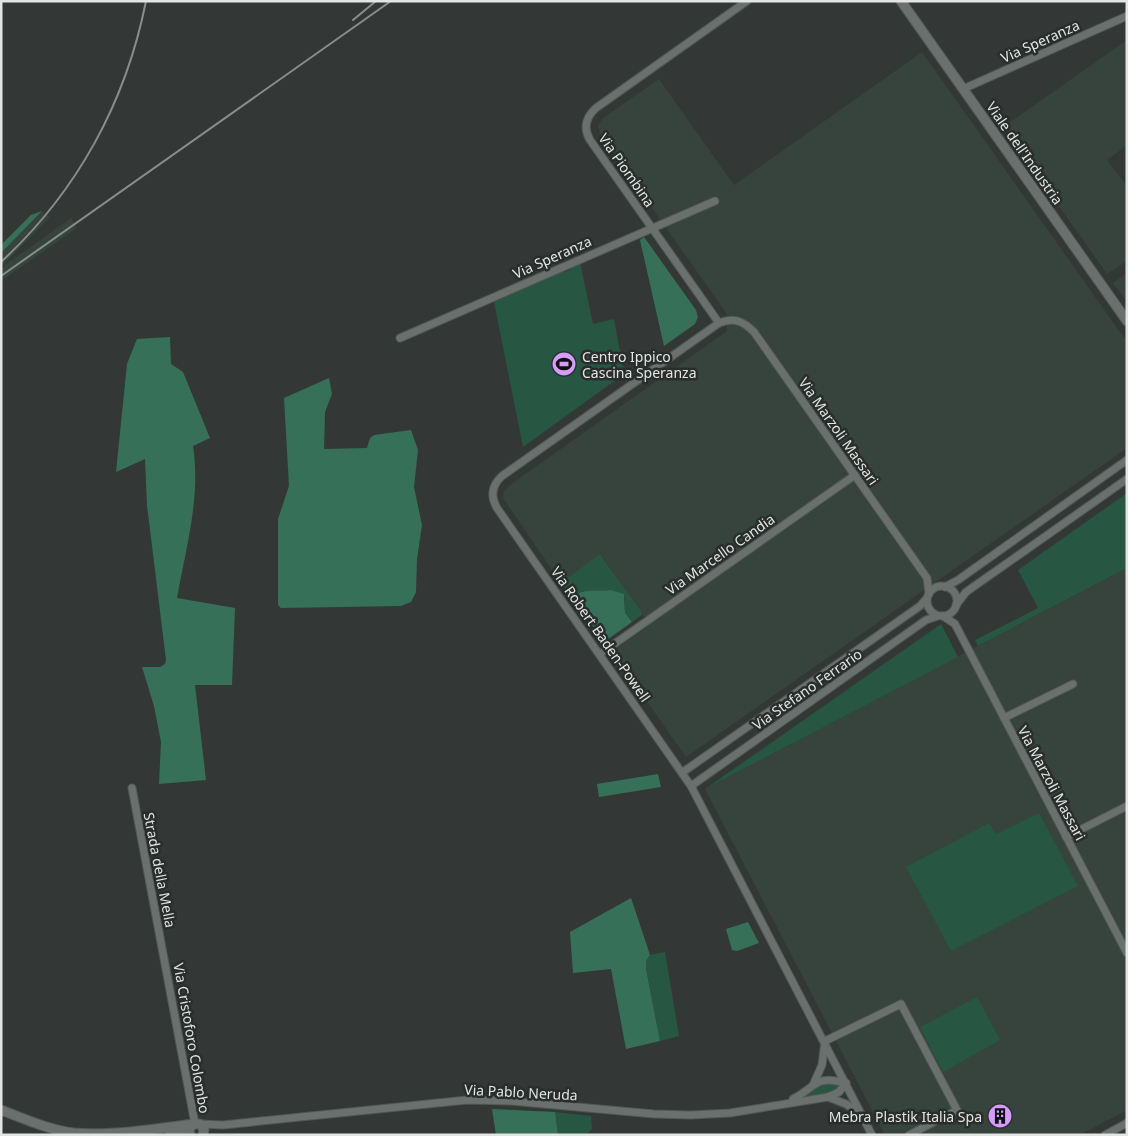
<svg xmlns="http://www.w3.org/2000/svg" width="1128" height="1136" font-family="'Noto Sans',sans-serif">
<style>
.built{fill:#37433d}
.green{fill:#275643}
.forest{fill:#377059}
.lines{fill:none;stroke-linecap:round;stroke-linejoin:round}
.minor-casing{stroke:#535754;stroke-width:9}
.tertiary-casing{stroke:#535754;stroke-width:11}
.minor{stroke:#6a706d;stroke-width:7}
.tertiary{stroke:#6a706d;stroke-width:9}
.rail{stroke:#898d8b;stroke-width:2}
.labels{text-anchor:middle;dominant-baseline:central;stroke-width:5;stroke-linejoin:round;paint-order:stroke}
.street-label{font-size:14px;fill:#e2e5e3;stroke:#292e2c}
.poi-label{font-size:14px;fill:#e2e5e3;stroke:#292e2c;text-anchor:start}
</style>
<rect width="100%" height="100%" fill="#333836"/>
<!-- built -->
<g class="built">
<path d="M 1127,40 L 1127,145 L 1107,160 L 1127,186 L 1127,261 L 1107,274 L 1003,127 Z"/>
<path d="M 922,52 L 1127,342 L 1127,448 L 686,757 L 612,652 L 650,625 L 601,555 L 561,583 L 503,498 L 504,491 L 510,485 L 727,331 L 727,314 L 601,136 L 598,126 L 603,118 L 659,79 L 734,185 Z"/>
<path d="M 42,211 L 50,217 L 1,267 L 1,253 Z"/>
<path d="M 71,218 L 77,228 L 1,281 L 1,268 Z"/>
<path d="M 1127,273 L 1127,302 L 1113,283 Z"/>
<path d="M 1127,568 L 1127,1110 L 1080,1135 L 885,1135 L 705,789 Z"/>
</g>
<!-- green -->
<g class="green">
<path d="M 580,262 L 593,324 L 614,319 L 624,374 L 523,447 L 494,302 L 562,270 L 565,272 L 570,270 L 572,266 Z"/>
<path d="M 1127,493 L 1127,568 L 978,646 L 975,640 L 1038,608 L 1018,570 Z"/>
<path d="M 600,554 L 643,614 L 632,622 L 625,613 L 625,597 L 610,590 L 583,591 L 574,599 L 561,583 Z"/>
<path d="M 941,624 L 958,657 L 705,789 Z"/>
<path d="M 1039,813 L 1078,886 L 951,951 L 906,867 L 989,823 L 996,834 Z"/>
<path d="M 665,952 L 679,1036 L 660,1041 L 646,969 L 646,961 L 650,955 Z"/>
<path d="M 977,997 L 1000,1040 L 943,1072 L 920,1027 Z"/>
<path d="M 835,1083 L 839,1088 L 835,1093 L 803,1097 L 818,1084 Z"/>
<path d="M 555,1112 L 591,1116 L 592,1129 L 586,1135 L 558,1135 Z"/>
</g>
<!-- forest -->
<g class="forest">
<path d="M 42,211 L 1,253 L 1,245 L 31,215 Z"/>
<path d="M 644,237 L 696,310 L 698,317 L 695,324 L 664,346 L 640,240 Z"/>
<path d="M 170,337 L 171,364 L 183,372 L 210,438 L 193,446 C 201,497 186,547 177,598 L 235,608 L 232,685 L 195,685 L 206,780 L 159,784 L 161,742 L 154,706 L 142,667 L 160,667 L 165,664 L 166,660 L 147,505 L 145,459 L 116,472 L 127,364 L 137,339 Z"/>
<path d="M 329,378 L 332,394 L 325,412 L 324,449 L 367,448 L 370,438 L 374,435 L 411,430 L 418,450 L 414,487 L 422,525 L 417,559 L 416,592 L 411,602 L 401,606 L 281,608 L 278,605 L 278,519 L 289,486 L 284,398 Z"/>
<path d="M 610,590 L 624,594 L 625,613 L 632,622 L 604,642 L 574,599 C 579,587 598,592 610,590 Z"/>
<path d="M 658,774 L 661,787 L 599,797 L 597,784 Z"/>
<path d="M 631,898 L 650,955 L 646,961 L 646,969 L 660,1041 L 626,1049 L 611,969 L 573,973 L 570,932 Z"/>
<path d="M 748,922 L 759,943 L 737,951 L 732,950 L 726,929 Z"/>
<path d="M 492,1109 L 555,1112 L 558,1135 L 496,1135 Z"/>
</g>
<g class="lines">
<defs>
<g id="minor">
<path d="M 963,89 L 1127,16"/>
<path d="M 719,323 L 590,140 C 583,128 586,117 596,108 L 747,1"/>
<path d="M 400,338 L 715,201"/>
<circle cx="942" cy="601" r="15"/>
<path d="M 945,587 L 958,580 L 1127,460"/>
<path d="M 956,605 L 966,592 L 1127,479"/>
<path d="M 943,616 L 955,624 L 1127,953"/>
<path d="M 600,654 L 855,475"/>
<path d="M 1004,718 L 1073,684"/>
<path d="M 683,772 L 920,606 L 927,598"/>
<path d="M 691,786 L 926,620 L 938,616"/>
<path d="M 132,788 L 195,1124"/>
<path d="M 1066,837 L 1127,806"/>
<path d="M 825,1041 L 901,1004 L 957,1110 L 909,1135"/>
<path d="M 814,1083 L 822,1065 L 825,1041"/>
<path d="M 828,1097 L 839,1092 L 846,1083"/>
<path d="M 793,1099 C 817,1086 815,1075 846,1083"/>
<path d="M 200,1124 L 223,1125 L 467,1100 L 511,1101 L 654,1114 L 691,1115 L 730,1113 L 828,1097 L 846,1104 L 859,1113"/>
<path d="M 872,1135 L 691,786 L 497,508 C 490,496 492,485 502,476 L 719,323 C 734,317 743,321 754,332 L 927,578 L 929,594"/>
<path d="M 1105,1135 L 1127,1123"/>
</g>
<g id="tertiary">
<path d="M 901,1 L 1127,321"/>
<path d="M 1,1110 C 25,1119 49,1130 74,1133 C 111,1136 157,1129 193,1124"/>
<path d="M 190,1128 L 193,1124 L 200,1124 L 204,1129 L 203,1135"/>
<path d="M 169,1131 L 190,1134"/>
</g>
</defs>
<!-- minor casing -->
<use href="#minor" class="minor-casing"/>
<!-- tertiary casing -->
<use href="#tertiary" class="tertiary-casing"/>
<!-- minor -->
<use href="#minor" class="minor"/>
<!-- tertiary -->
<use href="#tertiary" class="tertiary"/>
<!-- rail -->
<g class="rail">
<path d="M 353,20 L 376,1"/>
<path d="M 1,262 C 77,192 126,102 146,1"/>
<path d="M 1,276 L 391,1"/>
</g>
</g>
<!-- icons -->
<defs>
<symbol id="stadium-disc" viewBox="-11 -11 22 22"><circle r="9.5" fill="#d39cfd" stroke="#292e2c"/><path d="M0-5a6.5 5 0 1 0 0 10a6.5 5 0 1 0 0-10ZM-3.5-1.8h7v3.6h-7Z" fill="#111"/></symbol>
<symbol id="building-disc" viewBox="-11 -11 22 22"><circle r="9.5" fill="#d39cfd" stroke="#292e2c"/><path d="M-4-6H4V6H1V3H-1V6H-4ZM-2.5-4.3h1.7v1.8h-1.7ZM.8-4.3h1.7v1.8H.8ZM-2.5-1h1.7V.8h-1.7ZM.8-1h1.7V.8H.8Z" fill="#111"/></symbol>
</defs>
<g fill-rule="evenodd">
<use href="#stadium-disc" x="550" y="350" width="28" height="28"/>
<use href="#building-disc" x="986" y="1102" width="28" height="28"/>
</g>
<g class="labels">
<!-- street labels -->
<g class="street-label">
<text transform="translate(1040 41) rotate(-24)">Via Speranza</text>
<text transform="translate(1025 153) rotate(55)">Viale dell'Industria</text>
<text transform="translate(627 170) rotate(55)">Via Piombina</text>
<text transform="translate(552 257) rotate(-24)">Via Speranza</text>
<text transform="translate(839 431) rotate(55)">Via Marzoli Massari</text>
<text transform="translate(720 554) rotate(-35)">Via Marcello Candia</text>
<text transform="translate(601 634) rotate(55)">Via Robert Baden-Powell</text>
<text transform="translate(807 689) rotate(-35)">Via Stefano Ferrario</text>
<text transform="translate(1052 783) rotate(62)">Via Marzoli Massari</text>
<text transform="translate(160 870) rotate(79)">Strada della Mella</text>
<text transform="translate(192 1038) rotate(80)">Via Cristoforo Colombo</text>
<text transform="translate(521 1092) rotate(3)">Via Pablo Neruda</text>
</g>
<!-- poi labels -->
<g class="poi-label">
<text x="582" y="356">Centro Ippico<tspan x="582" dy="16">Cascina Speranza</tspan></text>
<text x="982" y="1116" text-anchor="end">Mebra Plastik Italia Spa</text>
</g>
</g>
<!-- border -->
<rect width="1128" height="1136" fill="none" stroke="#e2e5e3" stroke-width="5"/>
</svg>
